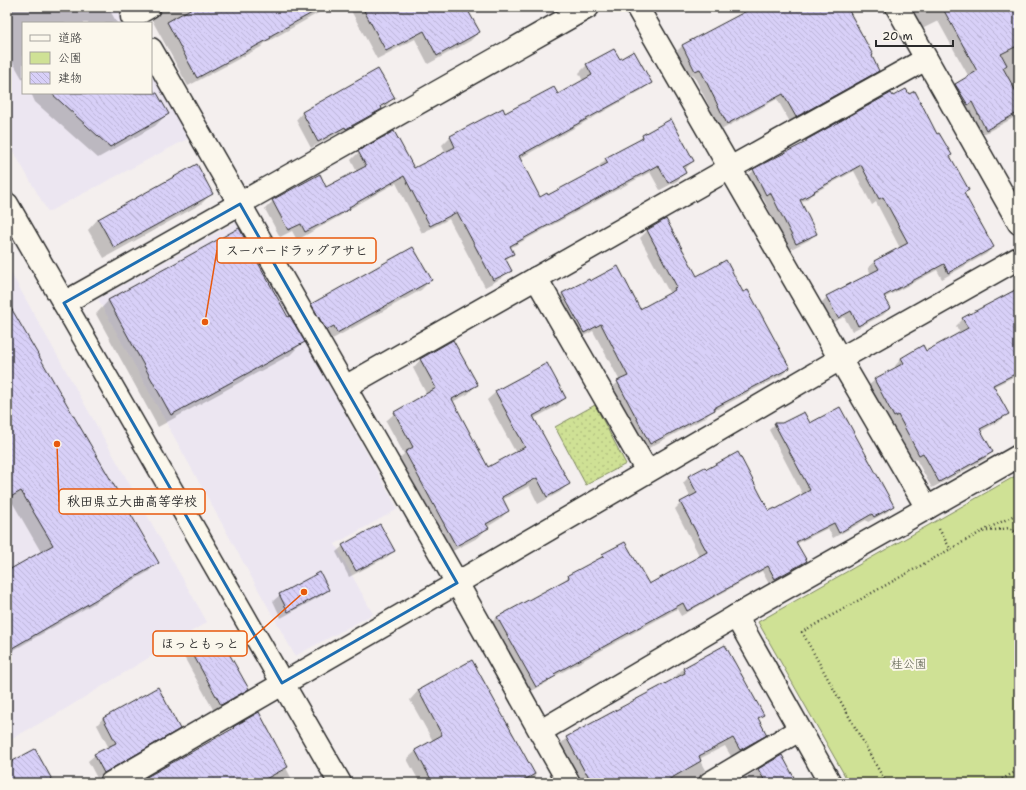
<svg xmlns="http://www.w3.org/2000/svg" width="1026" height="790" font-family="'Shantell Sans','Klee One',sans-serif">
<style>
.built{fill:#ece6f1}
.grass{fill:url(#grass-dots);stroke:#7d8660}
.green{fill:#cfe195;stroke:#7d8660}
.shadow{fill:#0003}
.building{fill:url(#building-back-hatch);stroke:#2b2b2b}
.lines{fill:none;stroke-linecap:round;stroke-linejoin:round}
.minor-casing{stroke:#2b2b2b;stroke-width:25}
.tertiary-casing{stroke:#2b2b2b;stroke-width:25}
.path{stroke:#2b2b2b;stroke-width:2.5;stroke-dasharray:1 3;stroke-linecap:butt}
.minor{stroke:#fbf7ec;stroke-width:22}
.tertiary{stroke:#fbf7ec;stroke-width:22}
.marked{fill:none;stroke:#1f6fb2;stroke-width:3;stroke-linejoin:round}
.labels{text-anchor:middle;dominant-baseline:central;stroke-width:4;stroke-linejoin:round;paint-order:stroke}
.park-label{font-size:12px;fill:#545846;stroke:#fbf7ec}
.leader{fill:none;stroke:#e8590c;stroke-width:1.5}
.callout-dot{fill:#e8590c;stroke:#fbf7ec;stroke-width:1.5}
.callout{fill:#fbf7ec;stroke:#e8590c;stroke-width:1.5}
.callout-label{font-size:13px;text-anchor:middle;font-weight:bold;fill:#2b2b2b}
</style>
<defs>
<pattern id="grass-dots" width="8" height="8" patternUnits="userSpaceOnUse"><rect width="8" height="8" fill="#cfe195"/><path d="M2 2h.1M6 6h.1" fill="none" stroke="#b2c181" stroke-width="1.8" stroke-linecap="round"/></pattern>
<pattern id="building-back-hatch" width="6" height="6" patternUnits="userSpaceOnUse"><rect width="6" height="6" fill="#d8d0f8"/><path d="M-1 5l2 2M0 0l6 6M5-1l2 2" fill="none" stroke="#bab3d5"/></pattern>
</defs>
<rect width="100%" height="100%" fill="#f4efee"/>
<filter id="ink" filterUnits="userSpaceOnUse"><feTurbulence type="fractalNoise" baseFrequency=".025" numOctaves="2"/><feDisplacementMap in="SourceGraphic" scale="8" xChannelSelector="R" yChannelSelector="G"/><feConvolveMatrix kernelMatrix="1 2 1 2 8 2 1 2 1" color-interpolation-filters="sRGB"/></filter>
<g filter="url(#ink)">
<!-- built -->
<g class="built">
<path d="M 7,7 L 115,7 L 124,23 L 23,23 L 23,93 L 151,93 L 151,69 L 191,137 L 48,212 L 7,140 Z"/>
<path d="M 238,221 L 398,509 L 335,544 L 373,614 L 295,656 L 98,299 Z"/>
<path d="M 7,266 L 207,622 L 57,714 L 7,741 Z"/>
</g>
<!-- grass -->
<path class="grass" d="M 595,405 L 626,464 L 586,485 L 555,427 Z"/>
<!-- green -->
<path class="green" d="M 1019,474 L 1019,783 L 849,783 L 758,622 Z"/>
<!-- shadow -->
<g class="shadow">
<path d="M 7,7 L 108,7 L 117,23 L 23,23 L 23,80 L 7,52 Z"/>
<path d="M 148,7 L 329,7 L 265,43 L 261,47 L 188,86 L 152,20 L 153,16 Z"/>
<path d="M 349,7 L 465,7 L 479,32 L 470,41 L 428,64 L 415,39 L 377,59 Z"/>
<path d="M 756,7 L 845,7 L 878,70 L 872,77 L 790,122 L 777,99 L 721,130 L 693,74 L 689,77 L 676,52 L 682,46 Z"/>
<path d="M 910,7 L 1019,7 L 1019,115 L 978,137 L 948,92 L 956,84 L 969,77 L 938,21 L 922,29 Z"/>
<path d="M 619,61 L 650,82 L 642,90 L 519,159 L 540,198 L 547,196 L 599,169 L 598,167 L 606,159 L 636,143 L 643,136 L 693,161 L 684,170 L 685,173 L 677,181 L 660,190 L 650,172 L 510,248 L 513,253 L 505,261 L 510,270 L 502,278 L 485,287 L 449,219 L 422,233 L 396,183 L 346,211 L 340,216 L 297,240 L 292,231 L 280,237 L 265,209 L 273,201 L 326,188 L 357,172 L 351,160 L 359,152 L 394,132 L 414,170 L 446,153 L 442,145 L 450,137 L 502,110 L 504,114 L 557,95 L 583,81 L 579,73 L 587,65 Z"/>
<path d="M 377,70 L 393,98 L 387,105 L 381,108 L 375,115 L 339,135 L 338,133 L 311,148 L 296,120 L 302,113 Z"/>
<path d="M 151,84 L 168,113 L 155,126 L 98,158 L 35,102 L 31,93 L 151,93 Z"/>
<path d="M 806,141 L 949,156 L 968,190 L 963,194 L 993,247 L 986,254 L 942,279 L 937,270 L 884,298 L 890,308 L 883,315 L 852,331 L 844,317 L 831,323 L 820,304 L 827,297 L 871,274 L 868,268 L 875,261 L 900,248 L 876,202 L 872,205 L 854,171 L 812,194 L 807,199 L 801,202 L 816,233 L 809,240 L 789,250 L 763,198 L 759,200 L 747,177 L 754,170 L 802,145 Z"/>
<path d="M 196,166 L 211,194 L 201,204 L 104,258 L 88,230 L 98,219 Z"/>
<path d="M 239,230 L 287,318 L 303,342 L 290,355 L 158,427 L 96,314 L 108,301 Z"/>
<path d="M 648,230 L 696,277 L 743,293 L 789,368 L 782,375 L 710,413 L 706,417 L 643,451 L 610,389 L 620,381 L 593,331 L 576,340 L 556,301 L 563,293 L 640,310 L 670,294 L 640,238 Z"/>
<path d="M 431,280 L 421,290 L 327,342 L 302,314 L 312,304 Z"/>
<path d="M 1019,287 L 1019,374 L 993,387 L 1008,414 L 1001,420 L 980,432 L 992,452 L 985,459 L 932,488 L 916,459 L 912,461 L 891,421 L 887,423 L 868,386 L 875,380 L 896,368 L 895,366 L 901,359 L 923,347 L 926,352 L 960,333 L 956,326 L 963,319 Z"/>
<path d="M 7,303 L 158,562 L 148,572 L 7,654 L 7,572 L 41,552 L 11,500 L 7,502 Z"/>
<path d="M 421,359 L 476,385 L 468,394 L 452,402 L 488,468 L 516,453 L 487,400 L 496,392 L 565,398 L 557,406 L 533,419 L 569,484 L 560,492 L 538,504 L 529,486 L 502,500 L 508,511 L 500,519 L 487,527 L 487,528 L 479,537 L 447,554 L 397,461 L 404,454 L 386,421 L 395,413 L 427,395 L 413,368 Z"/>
<path d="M 775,424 L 810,424 L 893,506 L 887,512 L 868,522 L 866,520 L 833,538 L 828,528 L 796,544 L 806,561 L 800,567 L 769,584 L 762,571 L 681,616 L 677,609 L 555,676 L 548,682 L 530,692 L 491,623 L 497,617 L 563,582 L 569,576 L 597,561 L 603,555 L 648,586 L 700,557 L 675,509 L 681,503 L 691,498 L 683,483 L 689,477 L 769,512 L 775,510 L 803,495 L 769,430 Z"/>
<path d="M 343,546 L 393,551 L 387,557 L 349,577 L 336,552 Z"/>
<path d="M 328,590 L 321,596 L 281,618 L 273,601 L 280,595 Z"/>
<path d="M 191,650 L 248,689 L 241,695 L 214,711 L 184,657 Z"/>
<path d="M 472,662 L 539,783 L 420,783 L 407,759 L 416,751 L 433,741 L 410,700 L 418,691 Z"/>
<path d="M 683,669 L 762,715 L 757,720 L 765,735 L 757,743 L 732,758 L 725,746 L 699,759 L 705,770 L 698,778 L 697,783 L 578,783 L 558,746 L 567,738 L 676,679 L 675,677 Z"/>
<path d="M 103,718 L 179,728 L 172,735 L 97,778 L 88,761 L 95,755 L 109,748 L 97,725 Z"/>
<path d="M 234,728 L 286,768 L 294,783 L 138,783 L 230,732 Z"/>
<path d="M 781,756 L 796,783 L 736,783 Z"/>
<path d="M 810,776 L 814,783 L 796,783 Z"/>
</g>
<!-- building -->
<g class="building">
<path d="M 194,7 L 323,7 L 270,36 L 271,38 L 197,78 L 167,22 Z"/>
<path d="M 362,7 L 466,7 L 480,32 L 437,56 L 424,31 L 386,51 Z"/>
<path d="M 754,7 L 847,7 L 873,55 L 872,56 L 879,71 L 796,117 L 783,94 L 727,124 L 700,69 L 695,71 L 682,45 Z"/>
<path d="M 942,7 L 1019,7 L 1019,45 L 1001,54 L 1007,65 L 1003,68 L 1019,97 L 1019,112 L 986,130 L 972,102 L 968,105 L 955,84 L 977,71 Z"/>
<path d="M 614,49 L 620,59 L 634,51 L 652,83 L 519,156 L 540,197 L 547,193 L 548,195 L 608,163 L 605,158 L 643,138 L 642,135 L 671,119 L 694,161 L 683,167 L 686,173 L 668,183 L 658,165 L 510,246 L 514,254 L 505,258 L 512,271 L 493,280 L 457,212 L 430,226 L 404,176 L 349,207 L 350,209 L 305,232 L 301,224 L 288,230 L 272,200 L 320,174 L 326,187 L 366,166 L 358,151 L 394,131 L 414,168 L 455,147 L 450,136 L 503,108 L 505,113 L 554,87 L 558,94 L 592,75 L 586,64 Z"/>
<path d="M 378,69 L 395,98 L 381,106 L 382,109 L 346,129 L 345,127 L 318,142 L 302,112 Z"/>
<path d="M 906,89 L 909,94 L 915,91 L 937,134 L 939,133 L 952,155 L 950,156 L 969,190 L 964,193 L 994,247 L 948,273 L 944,264 L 884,296 L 891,308 L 858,326 L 851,311 L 838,318 L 826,296 L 879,269 L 874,261 L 908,243 L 883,197 L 879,199 L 861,165 L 814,191 L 815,192 L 800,200 L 817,234 L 796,244 L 770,192 L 766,195 L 753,169 L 806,142 L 806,140 L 891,93 L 893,96 Z"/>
<path d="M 51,93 L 157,93 L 169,114 L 110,147 Z"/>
<path d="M 197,164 L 213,194 L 114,248 L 98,219 Z"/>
<path d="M 666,219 L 697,276 L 726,260 L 743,292 L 748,290 L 790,368 L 714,408 L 715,410 L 650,444 L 617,381 L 628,376 L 601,324 L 584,333 L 562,293 L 589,279 L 590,281 L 618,266 L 640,309 L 675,290 L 674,288 L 677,287 L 647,230 Z"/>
<path d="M 239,228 L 288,317 L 290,316 L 305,342 L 171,415 L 108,300 Z"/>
<path d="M 413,247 L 432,280 L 337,333 L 334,326 L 326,330 L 311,304 Z"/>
<path d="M 1019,288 L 1019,372 L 993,385 L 1009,414 L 980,429 L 993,452 L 939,482 L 923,453 L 919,455 L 898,415 L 894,417 L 874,379 L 904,363 L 901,358 L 923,345 L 926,351 L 968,328 L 962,318 Z"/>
<path d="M 7,301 L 159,563 L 7,651 L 7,571 L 53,545 L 21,491 L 7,499 Z"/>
<path d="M 453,340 L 478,385 L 452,399 L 488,467 L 525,447 L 495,391 L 547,363 L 566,398 L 533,416 L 570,484 L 547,497 L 537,478 L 502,497 L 509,511 L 486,524 L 489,528 L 456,546 L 405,452 L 413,447 L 394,412 L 436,388 L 420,359 Z"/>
<path d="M 840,407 L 894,506 L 874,517 L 872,514 L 839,533 L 834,523 L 796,542 L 807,561 L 775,579 L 768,566 L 687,611 L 683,603 L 554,674 L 556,676 L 536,687 L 497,617 L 569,578 L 568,575 L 604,556 L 602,554 L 625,542 L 649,584 L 707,552 L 680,502 L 697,493 L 688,476 L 705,467 L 707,469 L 738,452 L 769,511 L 775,508 L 776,509 L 810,490 L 774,423 L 782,423 L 804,412 L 810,423 Z"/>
<path d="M 380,524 L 395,551 L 356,571 L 342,545 Z"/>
<path d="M 320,572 L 329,590 L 288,612 L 279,594 Z"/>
<path d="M 218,634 L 249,689 L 221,705 L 190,649 Z"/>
<path d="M 725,645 L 764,715 L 758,718 L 767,735 L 740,750 L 733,738 L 699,756 L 701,761 L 663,783 L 592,783 L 586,772 L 585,772 L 566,737 L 685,673 L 683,668 Z"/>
<path d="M 472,660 L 535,774 L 519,783 L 433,783 L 415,750 L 442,735 L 418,690 Z"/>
<path d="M 158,687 L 180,729 L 104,773 L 94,754 L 116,743 L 103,718 Z"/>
<path d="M 259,712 L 288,767 L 258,783 L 136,783 L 234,728 L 233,727 Z"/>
<path d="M 35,749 L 54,783 L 7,783 L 7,764 Z"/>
<path d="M 782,755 L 797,783 L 766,783 L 758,769 Z"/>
</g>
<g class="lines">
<defs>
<g id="minor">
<path d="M 637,7 L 840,359 L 927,508"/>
<path d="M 897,7 L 1019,223"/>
<path d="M 132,17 L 149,7"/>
<path d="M 151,49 L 457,583 L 569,783"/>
<path d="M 536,278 L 647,471"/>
<path d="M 64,303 L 588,7"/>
<path d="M 345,387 L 730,168 L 926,59"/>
<path d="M 736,616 L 830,783"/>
<path d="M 541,731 L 736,616 L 1019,456"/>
<path d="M 111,783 L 457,583 L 840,359 L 1019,258"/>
<path d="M 710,783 L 799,730"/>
</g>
<path id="tertiary" d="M 7,204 L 340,783"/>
</defs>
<!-- minor casing -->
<use href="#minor" class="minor-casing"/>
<!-- tertiary casing -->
<use href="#tertiary" class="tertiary-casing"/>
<!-- path -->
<g class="path">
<path d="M 939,529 L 951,550"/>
<path d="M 983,531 L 1019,513"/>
<path d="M 886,783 L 802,632 L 981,532 L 1009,528 L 1019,533"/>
<path d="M 995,783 L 1019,770"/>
</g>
<!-- minor -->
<use href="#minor" class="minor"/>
<!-- tertiary -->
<use href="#tertiary" class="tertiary"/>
</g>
</g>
<!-- marked area -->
<path class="marked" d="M 240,204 L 457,583 L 282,683 L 64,303 Z"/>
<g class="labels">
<!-- park labels -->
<g class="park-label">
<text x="909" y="664">桂公園</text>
</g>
</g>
<!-- callouts -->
<path class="leader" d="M205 322L217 250M57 444L59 502M304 592L247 643"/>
<g class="callout-dot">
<circle cx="205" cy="322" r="4"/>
<circle cx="57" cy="444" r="4"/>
<circle cx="304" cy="592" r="4"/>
</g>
<g class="callout">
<rect x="217" y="238" width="159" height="25" rx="4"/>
<rect x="59" y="489" width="146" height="25" rx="4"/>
<rect x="153" y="631" width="94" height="25" rx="4"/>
</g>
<g class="callout-label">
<text x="297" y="255">スーパードラッグアサヒ</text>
<text x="132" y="506">秋田県立大曲高等学校</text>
<text x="200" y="648">ほっともっと</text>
</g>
<!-- margin -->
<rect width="1026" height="790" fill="none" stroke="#fbf7ec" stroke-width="24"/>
<rect x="12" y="12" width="1002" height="766" fill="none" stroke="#2b2b2b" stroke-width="1.5" filter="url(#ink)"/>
<!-- legend -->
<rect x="22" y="22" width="130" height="72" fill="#fbf7ec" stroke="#a8a59f"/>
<rect x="30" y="35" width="20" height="6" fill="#fbf7ec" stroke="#a8a59f"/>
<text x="58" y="42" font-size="12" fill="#2b2b2b">道路</text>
<rect x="30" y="52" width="20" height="12" fill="#cfe195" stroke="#a8a59f"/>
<text x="58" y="62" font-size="12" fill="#2b2b2b">公園</text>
<rect x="30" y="72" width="20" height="12" fill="url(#building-back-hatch)" stroke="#a8a59f"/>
<text x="58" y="82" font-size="12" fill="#2b2b2b">建物</text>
<!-- scale -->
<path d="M876 40v6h77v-6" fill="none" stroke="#2b2b2b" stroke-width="2"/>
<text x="882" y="40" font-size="12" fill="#2b2b2b" stroke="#fbf7ec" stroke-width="3" paint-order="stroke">20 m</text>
</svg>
